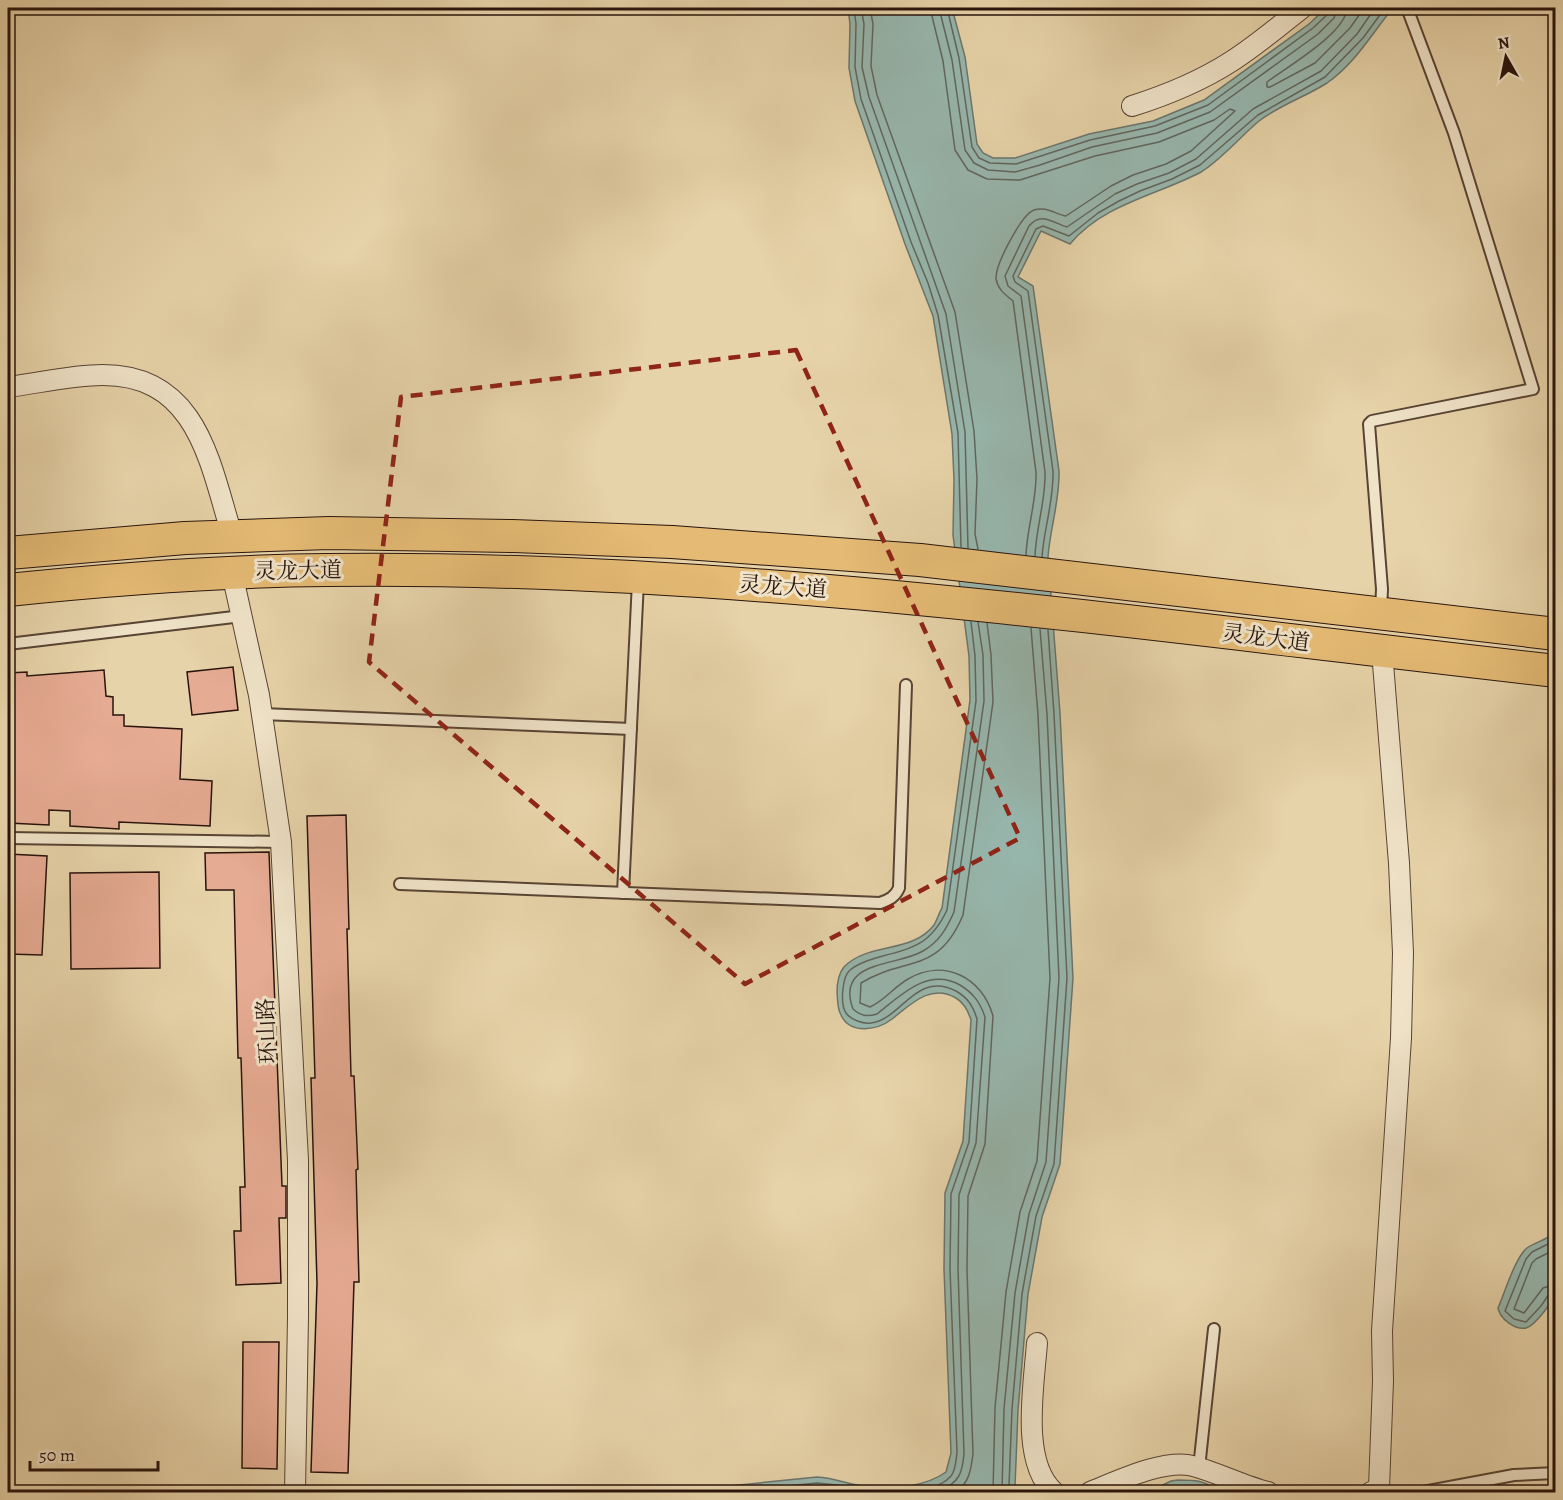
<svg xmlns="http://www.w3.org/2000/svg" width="1563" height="1500" font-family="Alegreya,'Noto Serif SC',serif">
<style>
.water{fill:#97b7ae;stroke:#6b766e;stroke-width:1.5}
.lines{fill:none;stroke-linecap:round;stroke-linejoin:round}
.shore{stroke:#60665e;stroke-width:1.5}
.building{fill:#e6ab93;stroke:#28140d;stroke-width:1.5}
.lane-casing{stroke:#584434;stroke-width:14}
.street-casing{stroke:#584434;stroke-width:22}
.primary-casing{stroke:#28140d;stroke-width:34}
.lane{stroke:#efe2c7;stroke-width:10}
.street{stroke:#efe2c7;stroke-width:20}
.primary{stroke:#e4ba74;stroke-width:32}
.marked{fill:none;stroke:#8f2418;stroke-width:4.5;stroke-dasharray:12 8;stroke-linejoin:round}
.labels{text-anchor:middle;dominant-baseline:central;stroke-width:6;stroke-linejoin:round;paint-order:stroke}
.street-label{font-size:22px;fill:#28140d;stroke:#efe2c7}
</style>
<rect width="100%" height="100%" fill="#e7d3a9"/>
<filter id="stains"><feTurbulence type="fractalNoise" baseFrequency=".00333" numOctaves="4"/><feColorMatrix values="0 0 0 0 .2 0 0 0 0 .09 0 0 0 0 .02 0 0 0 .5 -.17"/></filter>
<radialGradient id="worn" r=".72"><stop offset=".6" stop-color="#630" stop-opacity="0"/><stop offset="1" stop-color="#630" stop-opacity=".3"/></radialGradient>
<!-- water -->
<g class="water">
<path d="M 848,8 L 952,8 L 965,57 L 977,144 L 983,153 L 993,158 L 1015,158 L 1089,134 L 1153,121 L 1204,100 L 1309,24 L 1326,8 L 1393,8 C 1372,33 1355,64 1327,83 C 1305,97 1280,105 1259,121 C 1241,136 1221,160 1201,172 C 1158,195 1103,204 1070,244 L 1041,231 L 1018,277 L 1033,286 L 1059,471 C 1060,500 1050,528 1048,557 L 1060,713 L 1073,978 L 1060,1164 L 1042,1217 L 1028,1294 L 1018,1410 L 1015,1487 L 1017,1492 L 670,1492 L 817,1477 C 836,1478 850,1485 868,1487 C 893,1490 927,1486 946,1472 L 951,1453 L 944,1269 L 945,1193 L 963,1141 L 971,1020 C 968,1010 964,1003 956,998 C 931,983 911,1004 892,1019 C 878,1030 850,1035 841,1015 C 837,1008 838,1001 837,993 C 837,983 838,974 844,967 C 868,942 912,954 934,925 C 937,920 939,913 942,908 L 970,700 L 969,656 L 953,535 L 954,480 L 952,434 L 933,316 L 905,244 L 855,101 L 849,68 L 850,24 Z"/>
<path d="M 1555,1231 C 1556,1248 1559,1276 1556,1292 C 1554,1300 1535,1326 1526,1328 C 1515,1330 1500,1319 1498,1308 C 1505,1292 1515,1258 1527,1248 C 1537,1241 1549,1240 1555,1231 Z"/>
<path d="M 1178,1480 C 1192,1480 1208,1480 1218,1492 L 1148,1492 L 1171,1481 Z"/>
</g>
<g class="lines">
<!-- shore -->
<g class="shore">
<path d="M 854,8 L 856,24 L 855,67 L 861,99 L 911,242 L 928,283 L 938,315 L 958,433 L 961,547"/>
<path d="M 861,8 L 864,24 L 862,67 L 869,97 L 946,314 L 965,432 L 968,548"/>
<path d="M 870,8 L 873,24 L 871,66 L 877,95 L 955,312 L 974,431 L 977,479 L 975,534 L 978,549"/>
<path d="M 930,8 L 943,61 L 955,150 L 968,170 L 987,179 L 1020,180 L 1095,156 L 1159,142 L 1214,120 L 1230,109 L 1235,111 L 1191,151 L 1166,164 L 1133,175 L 1111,186 L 1066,216 C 1055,214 1046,206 1034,210 C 1021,215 995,265 996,279 C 998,290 1006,295 1013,301 L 1036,472 C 1037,500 1027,527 1026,555"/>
<path d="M 939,8 L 952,60 L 965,150 L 974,163 L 988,170 L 1015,172 L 1040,165 L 1092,147 L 1157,133 L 1210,112 L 1318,34 L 1334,18 L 1337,8"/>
<path d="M 947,8 L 959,58 L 972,147 L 979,158 L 990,163 L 1016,164 L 1090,140 L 1155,126 L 1208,105 L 1313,28 L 1328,14 L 1330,8"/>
<path d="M 1347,8 C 1346,33 1287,67 1267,82 L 1267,87 L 1270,87 L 1315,63 L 1350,28 L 1364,8"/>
<path d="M 1035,556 C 1036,527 1046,500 1045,472 L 1021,296 L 1008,286 L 1005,276 L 1029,226 C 1041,211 1053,223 1067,227 L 1115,194 L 1137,184 L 1169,173 L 1196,159 L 1253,109 L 1321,71 L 1357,34 L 1375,8"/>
<path d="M 1042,557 C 1044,528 1054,500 1053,471 L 1028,291 L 1015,282 L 1013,276 L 1036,229 L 1043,226 L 1069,236 L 1098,213 L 1119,201 L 1140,191 L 1172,179 L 1200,165 L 1258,115 L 1325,77 L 1363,38 L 1385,8"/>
<path d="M 1556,1240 L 1532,1252 L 1526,1259 L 1505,1311 L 1514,1319 L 1526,1322 L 1541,1306 L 1549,1294 L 1556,1292"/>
<path d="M 1556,1249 L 1536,1259 L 1532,1263 L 1514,1309 L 1524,1313 L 1543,1288 L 1556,1284"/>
<path d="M 727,1492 L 817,1483 L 836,1485 L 865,1492"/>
<path d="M 891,1492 C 910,1491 937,1492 951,1476 C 956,1470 956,1460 957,1452 L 950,1269 L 951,1194 L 969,1142 L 977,1019 C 973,1006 968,998 956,991 C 916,970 901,1020 871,1023 C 863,1024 851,1020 846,1013 C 840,1004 842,977 850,970 C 858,963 869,960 879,957 C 914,948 931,944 947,910 L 976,701 L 975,656 L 971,622"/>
<path d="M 940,1492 C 959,1481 962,1475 964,1454 L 958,1269 L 959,1195 L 976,1143 L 985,1017 C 980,1002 973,993 960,985 C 928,967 901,995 877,1014 C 867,1017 861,1016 853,1009 C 835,960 896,967 923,951 C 939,942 947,928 954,912 L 984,701 L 983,655 L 978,622"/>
<path d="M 956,1492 C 969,1483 971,1470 973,1454 L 967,1269 L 968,1196 L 985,1144 L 993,1016 C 982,977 944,958 908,979 C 894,987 884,1001 870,1007 L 860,1003 L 861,983 C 905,956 938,975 963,915 L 993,702 L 991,655 L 987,623"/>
<path d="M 993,1492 L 995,1408 L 1006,1292 L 1020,1212 L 1037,1161 L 1050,978 L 1038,715 L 1031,628"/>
<path d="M 1002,1492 L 1004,1409 L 1015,1293 L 1029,1214 L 1046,1162 L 1059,978 L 1047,714 L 1040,629"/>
<path d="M 1010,1492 L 1009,1486 L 1012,1409 L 1022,1294 L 1036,1216 L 1054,1164 L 1067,978 L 1054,714 L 1048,630"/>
</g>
</g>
<!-- building -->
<g class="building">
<path d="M 233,667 L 238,710 L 192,715 L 187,672 Z"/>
<path d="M 104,670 L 106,696 L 113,697 L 113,715 L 124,715 L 124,726 L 182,729 L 180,779 L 212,781 L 210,826 L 119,822 L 119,829 L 70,826 L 70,811 L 49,810 L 49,825 L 8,823 L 8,673 L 27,672 L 27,676 Z"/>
<path d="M 346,815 L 349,929 L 347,929 L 351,1076 L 354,1076 L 358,1169 L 356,1170 L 359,1282 L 354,1282 L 348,1473 L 311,1472 L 317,1283 L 311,1078 L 315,1078 L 307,816 Z"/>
<path d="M 269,852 L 282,1186 L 286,1186 L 286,1218 L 279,1218 L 281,1283 L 236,1285 L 234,1231 L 241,1231 L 240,1187 L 245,1187 L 241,1058 L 238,1058 L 234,890 L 206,890 L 205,853 Z"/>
<path d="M 8,854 L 47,856 L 42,955 L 8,954 Z"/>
<path d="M 159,872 L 160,968 L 71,969 L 70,873 Z"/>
<path d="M 243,1342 L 279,1342 L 277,1469 L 242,1468 Z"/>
</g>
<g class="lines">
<defs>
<g id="lane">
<path d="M 1381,610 L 1382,589 L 1369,424 L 1372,421 L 1533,389 L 1454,133 L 1409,13 L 1415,8"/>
<path d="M 8,644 L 242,616"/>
<path d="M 262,714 L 631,729"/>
<path d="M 8,838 L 281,842"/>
<path d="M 400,884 L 880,903 C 889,900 895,897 899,888 L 906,685"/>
<path d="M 623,893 L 638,581"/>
<path d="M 1199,1468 L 1214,1329"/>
<path d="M 1423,1492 L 1514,1475 L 1556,1473"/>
</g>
<g id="street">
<path d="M 1132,106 C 1167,95 1201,81 1232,61 C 1257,45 1279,26 1302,8"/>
<path d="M 8,387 C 39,383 72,375 103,375 C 198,375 210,464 232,535"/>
<path d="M 232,573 L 259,695 L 281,842 L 298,1160 L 298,1316 L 295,1492"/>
<path d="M 1037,1343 C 1034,1385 1020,1462 1054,1492"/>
<path d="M 1090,1492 C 1116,1482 1165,1458 1193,1466 C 1219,1473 1243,1486 1268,1492"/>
<path d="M 1371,1492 L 1379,1488 L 1383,1381 L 1382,1331 L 1401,1038 L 1403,953 L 1399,863 L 1382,651"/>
</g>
<g id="primary">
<path d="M 8,553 L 185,538 L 329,533 L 513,536 L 672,542 L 920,560 L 1556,634"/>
<path d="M 8,590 C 114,579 220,571 327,570 C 739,565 1147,625 1556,671"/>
</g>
</defs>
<!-- lane casing -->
<use href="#lane" class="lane-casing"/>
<!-- street casing -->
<use href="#street" class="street-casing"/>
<!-- primary casing -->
<use href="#primary" class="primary-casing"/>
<!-- lane -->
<use href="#lane" class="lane"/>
<!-- street -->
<use href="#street" class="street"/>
<!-- primary -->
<use href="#primary" class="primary"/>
</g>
<!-- marked area -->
<path class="marked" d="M 796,350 L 1020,838 L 745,984 L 369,662 L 401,397 Z"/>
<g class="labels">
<!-- street labels -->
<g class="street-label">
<text transform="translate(298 571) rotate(-1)">灵龙大道</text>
<text transform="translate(783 587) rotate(4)">灵龙大道</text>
<text transform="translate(1266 638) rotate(7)">灵龙大道</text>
<text transform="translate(267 1031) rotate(-93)">环山路</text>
</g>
</g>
<!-- margin -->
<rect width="1563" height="1500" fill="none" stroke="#e7d3a9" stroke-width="30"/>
<rect x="9" y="9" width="1545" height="1482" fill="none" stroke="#28140d" stroke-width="3"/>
<rect x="15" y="15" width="1533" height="1470" fill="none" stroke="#28140d" stroke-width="1.5"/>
<!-- north arrow -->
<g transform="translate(1506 57) rotate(351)" stroke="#efe2c7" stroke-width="4.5" paint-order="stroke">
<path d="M0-4.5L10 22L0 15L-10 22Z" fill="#28140d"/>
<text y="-9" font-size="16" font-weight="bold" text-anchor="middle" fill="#28140d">N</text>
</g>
<!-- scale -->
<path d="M30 1461v9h128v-9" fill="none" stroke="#28140d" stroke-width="3"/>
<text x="39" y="1461" font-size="18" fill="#28140d" stroke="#efe2c7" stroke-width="4.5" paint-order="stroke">50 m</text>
<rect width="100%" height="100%" filter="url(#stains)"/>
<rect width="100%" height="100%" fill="url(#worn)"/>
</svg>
